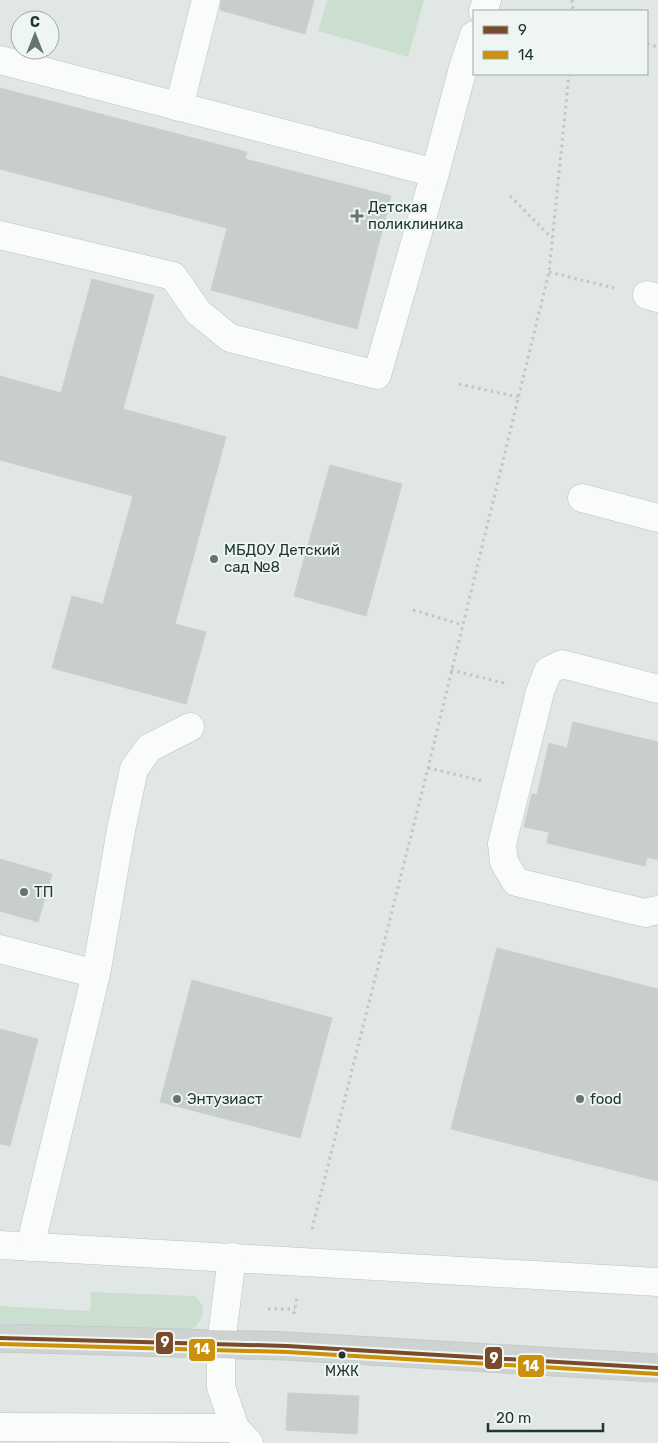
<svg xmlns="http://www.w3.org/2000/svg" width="658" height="1443" font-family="Rubik,sans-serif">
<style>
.green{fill:#cbdfd1}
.building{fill:#c8cecb;stroke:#cad0cd}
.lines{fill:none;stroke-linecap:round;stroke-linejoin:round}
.minor-casing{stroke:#bec3c1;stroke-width:29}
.major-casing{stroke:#bcc3c1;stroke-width:29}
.path{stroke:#bfc7c5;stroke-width:3;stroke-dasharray:2.5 4;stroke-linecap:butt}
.minor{stroke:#fafbfb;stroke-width:28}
.major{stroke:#cdd3d1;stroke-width:28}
.bus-1-casing{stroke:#eff6f2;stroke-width:8}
.bus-2-casing{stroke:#eff6f2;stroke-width:8}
.bus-1{stroke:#7a4b2a;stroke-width:4}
.bus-2{stroke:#cc900a;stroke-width:4}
.poi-dot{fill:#647570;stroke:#eff6f2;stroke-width:2}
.bus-dot{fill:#213832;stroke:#eff6f2;stroke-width:2}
.labels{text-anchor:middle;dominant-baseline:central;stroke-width:4;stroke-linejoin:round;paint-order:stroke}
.bus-label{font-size:14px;fill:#213832;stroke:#eff6f2}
.poi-label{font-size:15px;fill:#213832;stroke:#eff6f2;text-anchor:start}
.line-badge{stroke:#eff6f2;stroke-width:2}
.badge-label{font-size:14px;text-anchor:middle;font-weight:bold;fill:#fff}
</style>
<rect width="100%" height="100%" fill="#e1e7e4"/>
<!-- green -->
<g class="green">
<path d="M 327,0 L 424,0 L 408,57 L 318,31 Z"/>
<path d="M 91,1292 L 194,1296 C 204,1302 206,1315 198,1324 C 195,1328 189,1330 184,1332 L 0,1323 L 0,1306 L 90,1311 Z"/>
</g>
<!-- building -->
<g class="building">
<path d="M 221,0 L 314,0 L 305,34 L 220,10 Z"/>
<path d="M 0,88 L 247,152 L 245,159 L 391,196 L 357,329 L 211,290 L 227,228 L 0,169 Z"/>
<path d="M 92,279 L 154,295 L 123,409 L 226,437 L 175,624 L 206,632 L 186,704 L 52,668 L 72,596 L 103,604 L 133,496 L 0,460 L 0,376 L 61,393 Z"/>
<path d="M 330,465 L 402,484 L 366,616 L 294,596 Z"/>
<path d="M 573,722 L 658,742 L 658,860 L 647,857 L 645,866 L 547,843 L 549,832 L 524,827 L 532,794 L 537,795 L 549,743 L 567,748 Z"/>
<path d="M 0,859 L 52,874 L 38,922 L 0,911 Z"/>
<path d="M 497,948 L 658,989 L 658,1181 L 451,1129 Z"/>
<path d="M 192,980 L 332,1018 L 300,1138 L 160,1102 Z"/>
<path d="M 0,1029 L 38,1039 L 10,1146 L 0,1144 Z"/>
<path d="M 288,1393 L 359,1396 L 357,1434 L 286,1430 Z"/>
</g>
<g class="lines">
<defs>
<g id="minor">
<path d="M 483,11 L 487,0"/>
<path d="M 0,60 L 435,173 L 377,375 L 230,338 L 198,312 L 173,276 L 0,235"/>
<path d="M 179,107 L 206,0"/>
<path d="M 435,173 L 463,68 L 474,35"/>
<path d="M 647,295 L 658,298"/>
<path d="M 582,498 L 658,518"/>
<path d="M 658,689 L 562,664 L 548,671 L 540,692 L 502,844 L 504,862 L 516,882 L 645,913 L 658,910"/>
<path d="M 0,949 L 96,974"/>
<path d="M 0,1245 L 658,1282"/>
<path d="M 30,1247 L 96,974 L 121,830 L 134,769 L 149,748 L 190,727"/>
<path d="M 232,1257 L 221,1344 L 221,1387 L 235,1428 L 249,1443"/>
<path d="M 0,1427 L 235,1428"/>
</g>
<path id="major" d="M 0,1338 L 287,1346 L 658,1368"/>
</defs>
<!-- minor casing -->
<use href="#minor" class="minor-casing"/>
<!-- major casing -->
<use href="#major" class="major-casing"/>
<!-- path -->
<g class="path">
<path d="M 572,0 L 573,11"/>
<path d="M 647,44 L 658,47"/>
<path d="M 510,196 L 552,238"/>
<path d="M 549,272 L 614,288"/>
<path d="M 459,384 L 518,397"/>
<path d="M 413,610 L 463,625"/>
<path d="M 451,670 L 508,684"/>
<path d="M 428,768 L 483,781"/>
<path d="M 312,1229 L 428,768 L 549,272 L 569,74"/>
<path d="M 268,1309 L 295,1309"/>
<path d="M 294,1314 L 297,1296"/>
</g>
<!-- minor -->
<use href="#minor" class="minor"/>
<!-- major -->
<use href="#major" class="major"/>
<defs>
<path id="bus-1" d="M 0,1338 L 287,1346 L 658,1368"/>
<path id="bus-2" d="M 0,1344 L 287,1352 L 658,1374"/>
</defs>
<!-- bus-1 casing -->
<use href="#bus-1" class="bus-1-casing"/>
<!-- bus-2 casing -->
<use href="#bus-2" class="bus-2-casing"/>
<!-- bus-1 -->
<use href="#bus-1" class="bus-1"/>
<!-- bus-2 -->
<use href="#bus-2" class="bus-2"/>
</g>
<!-- markers -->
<g class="poi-dot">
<path d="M354.5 208.5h5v5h5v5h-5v5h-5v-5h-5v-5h5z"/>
<circle cx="214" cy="559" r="5"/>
<circle cx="24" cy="892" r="5"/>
<circle cx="177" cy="1099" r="5"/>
<circle cx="580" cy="1099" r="5"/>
</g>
<circle class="bus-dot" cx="342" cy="1355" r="4.5"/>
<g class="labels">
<!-- bus labels -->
<g class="bus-label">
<text x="342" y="1371">МЖК</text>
</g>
<!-- poi labels -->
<g class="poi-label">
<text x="368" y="207">Детская<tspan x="368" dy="17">поликлиника</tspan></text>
<text x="224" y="550">МБДОУ Детский<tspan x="224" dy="17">сад №8</tspan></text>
<text x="34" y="892">ТП</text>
<text x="187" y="1099">Энтузиаст</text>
<text x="590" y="1099">food</text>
</g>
</g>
<g class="line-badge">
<rect x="155" y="1331" width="19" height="24" rx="5" fill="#7a4b2a"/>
<rect x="188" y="1338" width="28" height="24" rx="5" fill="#cc900a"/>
<rect x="484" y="1346" width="19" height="24" rx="5" fill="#7a4b2a"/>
<rect x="517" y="1354" width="28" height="24" rx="5" fill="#cc900a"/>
</g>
<g class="badge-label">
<text x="165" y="1347">9</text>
<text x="202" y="1354">14</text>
<text x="494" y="1363">9</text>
<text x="531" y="1371">14</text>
</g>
<!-- legend -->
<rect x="473" y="10" width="175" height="65" fill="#eff6f2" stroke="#9daaa5"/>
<rect x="483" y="26" width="25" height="8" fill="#7a4b2a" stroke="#9daaa5"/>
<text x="518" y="35" font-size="15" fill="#213832">9</text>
<rect x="483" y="51" width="25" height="8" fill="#cc900a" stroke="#9daaa5"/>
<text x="518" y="60" font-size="15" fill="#213832">14</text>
<!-- north arrow -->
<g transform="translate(35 35)"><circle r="24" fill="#eff6f2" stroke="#9daaa5"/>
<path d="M0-4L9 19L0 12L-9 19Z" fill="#647570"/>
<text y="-8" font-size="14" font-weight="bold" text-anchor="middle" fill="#213832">С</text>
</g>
<!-- scale -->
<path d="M488 1423v8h115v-8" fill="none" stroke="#213832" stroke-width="2.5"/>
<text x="496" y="1423" font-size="15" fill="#213832" stroke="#eff6f2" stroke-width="4" paint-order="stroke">20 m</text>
</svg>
